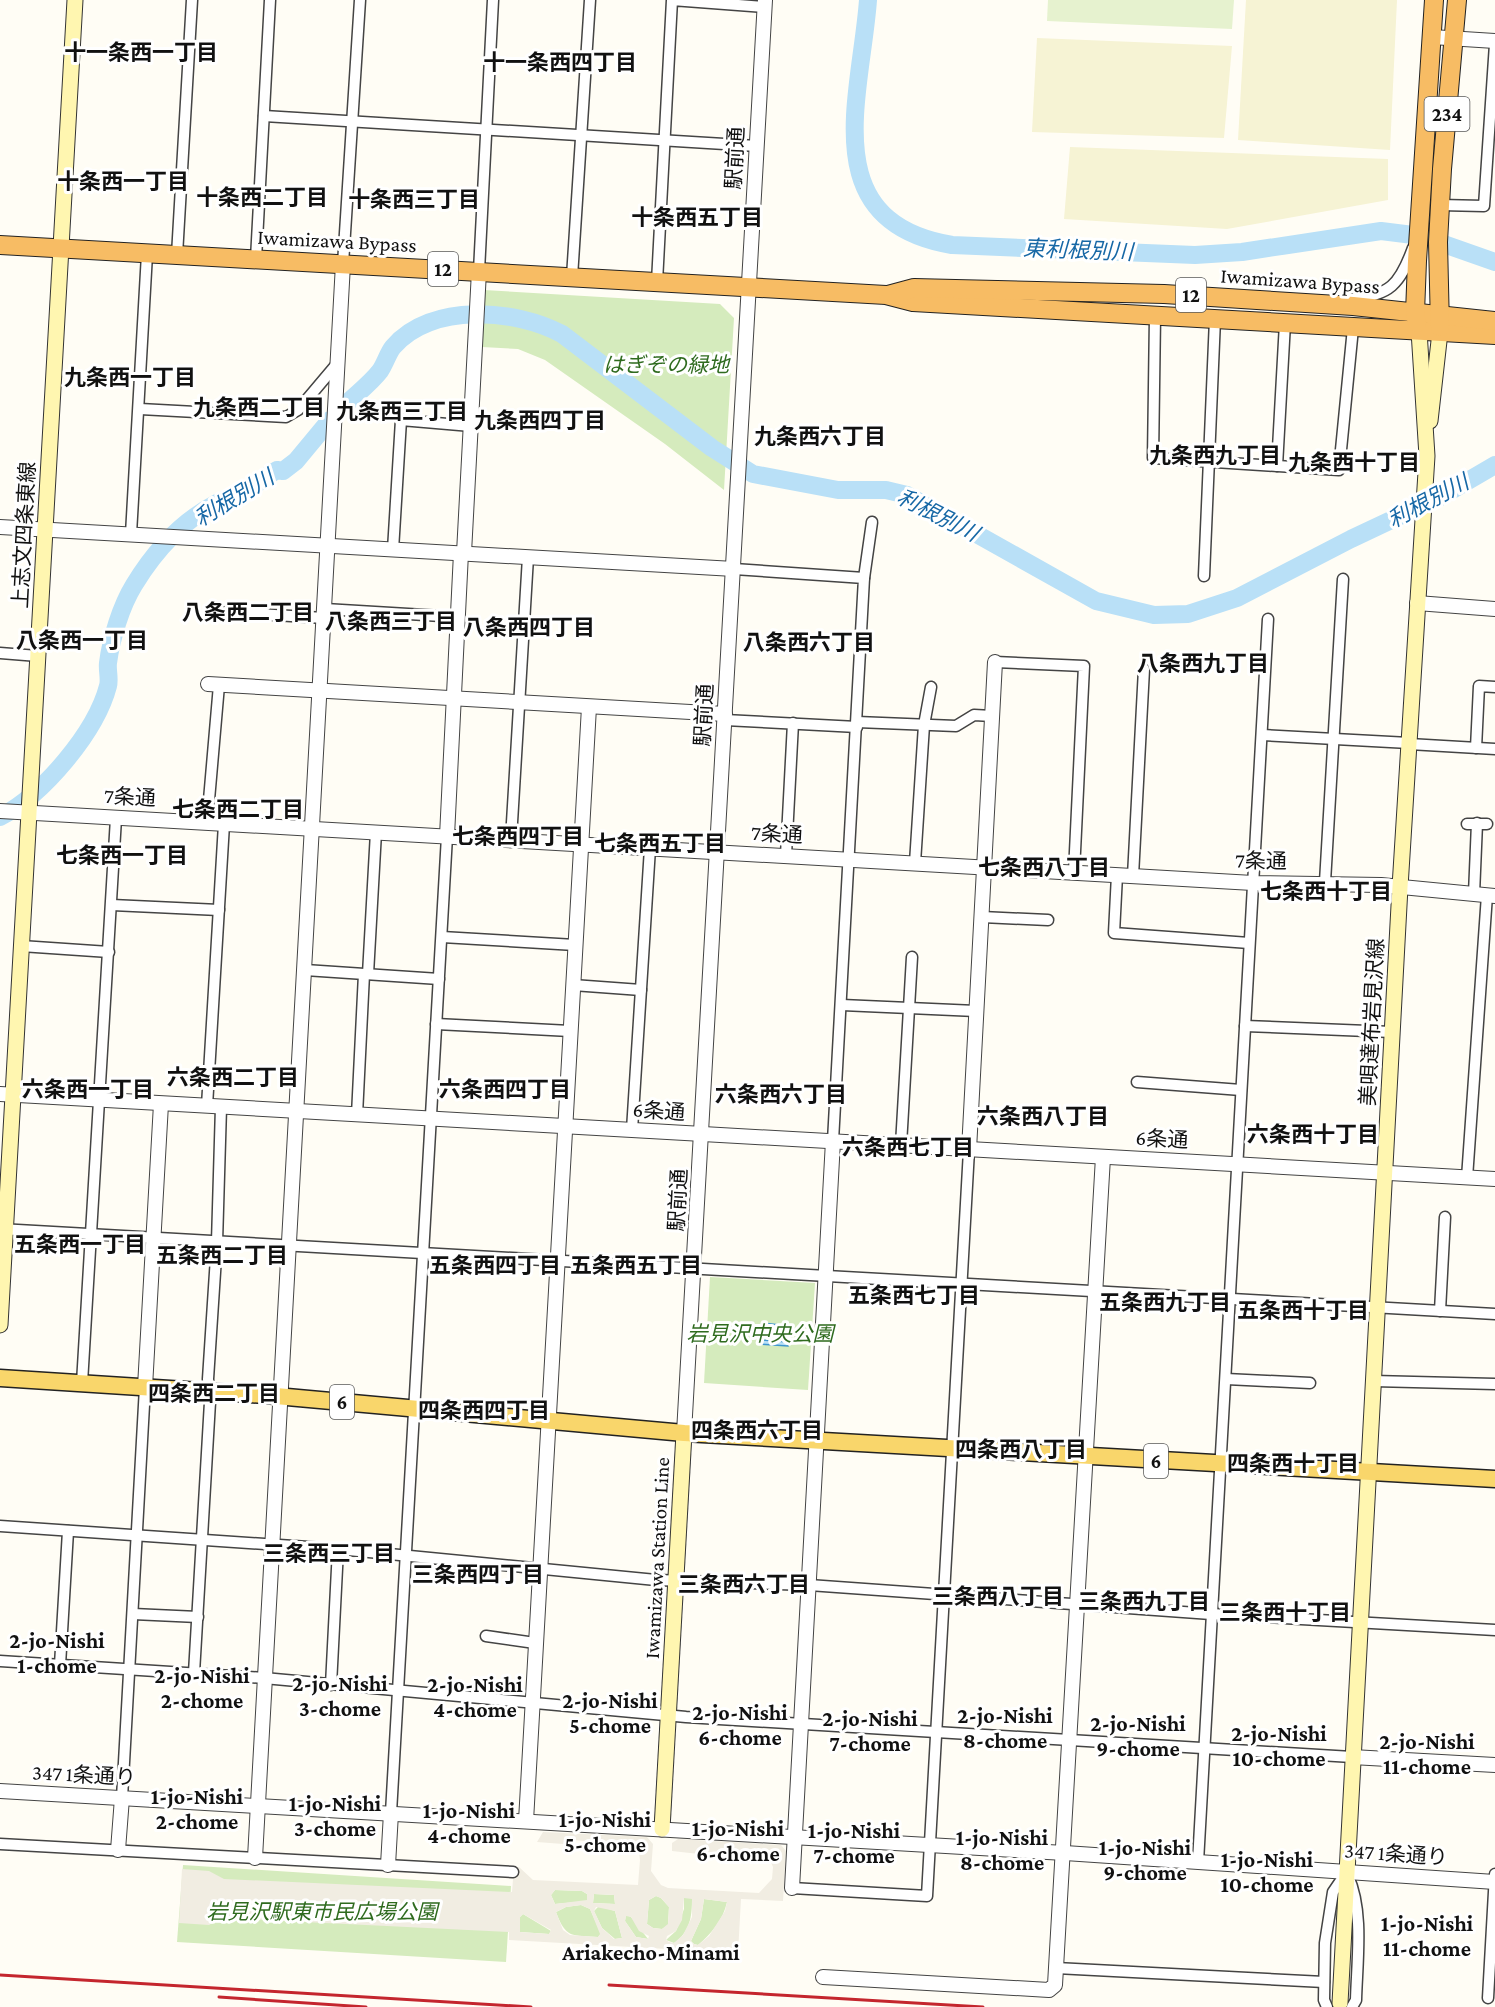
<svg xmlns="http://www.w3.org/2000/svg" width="1495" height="2007" font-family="'Crimson Pro','Noto Sans JP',serif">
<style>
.farmland{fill:#f6f3d4}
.green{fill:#d5ebbd}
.pitch{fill:#e6f2cf}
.plaza{fill:#f1ede2;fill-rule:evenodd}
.water{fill:#b9e0f7;stroke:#3f96cf;stroke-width:1.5}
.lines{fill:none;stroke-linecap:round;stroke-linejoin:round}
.river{stroke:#b9e0f7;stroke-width:18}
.minor-casing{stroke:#444;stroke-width:13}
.tertiary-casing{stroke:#444;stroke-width:16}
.secondary-casing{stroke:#333;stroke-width:17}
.primary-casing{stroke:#222;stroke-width:19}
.trunk-casing{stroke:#222;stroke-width:20}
.minor{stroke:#fff;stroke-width:10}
.tertiary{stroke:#fff;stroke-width:14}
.secondary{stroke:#fff6b0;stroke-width:15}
.primary{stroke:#f9d66b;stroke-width:16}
.trunk{stroke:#f7bc64;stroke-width:18}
.rail{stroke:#c4262e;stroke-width:3}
.labels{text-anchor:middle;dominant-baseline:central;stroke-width:6;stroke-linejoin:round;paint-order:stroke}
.shield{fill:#fff;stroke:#585858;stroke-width:1.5}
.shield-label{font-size:20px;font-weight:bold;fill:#111}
.street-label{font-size:21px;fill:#111;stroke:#fff}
.park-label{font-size:21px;font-style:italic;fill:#2f6b1f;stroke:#fff}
.neighbourhood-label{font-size:22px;font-weight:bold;fill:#111;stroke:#fff}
.water-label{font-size:22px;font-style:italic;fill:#1768a6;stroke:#fff}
</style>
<rect width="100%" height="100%" fill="#fffdf5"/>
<!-- farmland -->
<g class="farmland">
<path d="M 1246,0 L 1397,0 L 1390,150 L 1238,140 Z"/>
<path d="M 1037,38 L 1232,46 L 1224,138 L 1032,132 Z"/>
<path d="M 1070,147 L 1388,159 L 1388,200 L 1227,229 L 1064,219 Z"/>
</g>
<!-- green -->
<g class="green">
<path d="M 484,290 L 720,304 L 734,318 L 724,490 L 665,444 L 545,360 L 518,349 L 482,347 Z"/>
<path d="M 710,1277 L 815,1283 L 808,1390 L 704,1383 Z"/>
<path d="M 183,1865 L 511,1886 L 506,1962 L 177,1942 Z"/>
<path d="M 555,1890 L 582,1891 L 587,1894 L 587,1901 L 555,1904 L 551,1895 Z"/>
<path d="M 594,1894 L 614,1895 L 615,1904 L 593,1903 Z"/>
<path d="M 656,1896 L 661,1898 L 669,1907 L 668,1925 L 662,1929 L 653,1928 L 647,1924 L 649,1900 Z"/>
<path d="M 684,1898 L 692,1898 C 692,1917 690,1932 674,1943 L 666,1940 L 676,1931 L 684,1909 Z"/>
<path d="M 704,1899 L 727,1902 C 723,1920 712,1933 698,1945 L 694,1944 L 691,1941 L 701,1919 Z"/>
<path d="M 581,1905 L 590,1909 L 601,1934 L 598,1937 C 572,1935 566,1939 556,1912 L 566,1907 Z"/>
<path d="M 599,1906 L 615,1911 L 622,1938 L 615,1939 L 602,1928 L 594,1911 Z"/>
<path d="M 523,1914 L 551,1931 L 549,1934 L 520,1932 L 520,1917 Z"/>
<path d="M 626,1915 L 631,1917 L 648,1939 L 636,1937 L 625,1921 Z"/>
</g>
<!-- pitch -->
<path class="pitch" d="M 1048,0 L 1234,0 L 1232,29 L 1047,21 Z"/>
<!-- plaza -->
<path class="plaza" d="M 543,1832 L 647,1837 L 653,1844 L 651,1871 L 661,1885 L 668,1888 L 759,1893 L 772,1879 L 773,1867 L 770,1860 L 758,1851 L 699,1854 L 672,1851 L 672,1843 L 678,1839 L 781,1845 L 786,1851 L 783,1901 L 741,1899 L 738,1953 L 509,1940 L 509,1932 L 221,1918 L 209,1925 L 179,1923 L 182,1869 L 209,1871 L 224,1879 L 512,1892 L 514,1867 L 519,1867 L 533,1880 L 638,1885 L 640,1860 L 639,1853 L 631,1846 L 574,1840 L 563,1844 L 537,1842 ZM 555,1890 L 582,1891 L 587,1894 L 587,1900 L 555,1904 L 551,1895 ZM 594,1894 L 614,1895 L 615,1904 L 593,1903 ZM 656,1896 L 661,1898 L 669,1907 L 668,1924 L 662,1929 L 653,1928 L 647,1924 L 649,1900 ZM 684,1898 L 692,1899 L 692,1917 L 683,1935 L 674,1943 L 669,1942 L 666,1940 L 667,1936 L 676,1931 L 682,1920 ZM 704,1899 L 727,1902 L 725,1911 L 709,1936 L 698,1945 L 694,1944 L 691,1941 L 701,1919 ZM 581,1905 L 590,1909 L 600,1934 L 598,1937 L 570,1935 L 563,1930 L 556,1912 L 566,1907 ZM 596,1907 L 615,1911 L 622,1938 L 614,1939 L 602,1928 L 594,1911 ZM 523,1914 L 551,1930 L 549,1934 L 520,1932 L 520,1917 ZM 626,1916 L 631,1917 L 639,1931 L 649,1936 L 648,1939 L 636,1937 L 625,1921 Z"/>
<!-- water -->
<path class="water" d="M 762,1323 L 780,1325 L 779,1329 L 762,1328 L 760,1333 L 762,1340 L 788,1342 L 788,1346 L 760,1344 L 756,1334 Z"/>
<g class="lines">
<!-- river -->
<g class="river">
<path d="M 868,0 C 861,96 814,222 952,245 L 1195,255 L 1242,252 L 1381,231 L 1421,236 L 1495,262"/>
<path d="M 344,406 C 355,395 370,384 380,371 C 385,364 388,353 393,347 C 431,302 516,309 562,334 L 712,448 L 753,474 L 838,490 L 886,490 L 907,495 L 1096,601 L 1154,615 L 1188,614 L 1237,598 L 1351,539 L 1442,496 L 1495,465"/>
<path d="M 0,817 C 43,795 96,732 108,686 C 110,679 107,670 108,663 C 111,639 121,606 134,585 C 154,552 182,521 217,503 C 225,499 234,497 242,493 C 254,486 265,477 277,470 L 283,471 L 296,461 L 330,420"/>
</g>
<defs>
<g id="minor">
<path d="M 264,116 L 757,146"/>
<path d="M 1440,205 L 1484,206 L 1495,44"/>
<path d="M 177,255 L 192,0"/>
<path d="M 256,259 L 270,0"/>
<path d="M 343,264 L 360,0"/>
<path d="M 479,271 L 493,0"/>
<path d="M 572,277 L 590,0"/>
<path d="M 657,282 L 672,0 L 765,7"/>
<path d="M 1350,299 C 1390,296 1400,284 1413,248"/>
<path d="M 1155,316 L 1153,458 L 1339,470 L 1353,328"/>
<path d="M 140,409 L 286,417 L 298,410 L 336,365"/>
<path d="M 1277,466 L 1285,323"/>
<path d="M 131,534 L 147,254"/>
<path d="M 393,550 L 401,420 L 471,426"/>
<path d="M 734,569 L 864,578 L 833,1141"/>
<path d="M 1204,576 L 1215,319"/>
<path d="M 864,578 L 872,522"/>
<path d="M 325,609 L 458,617"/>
<path d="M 226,612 L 324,618"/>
<path d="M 0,653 L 38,656"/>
<path d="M 995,662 L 1084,666 L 1074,872"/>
<path d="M 725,720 L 857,727"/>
<path d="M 857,722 L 956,726 L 974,715 L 992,716"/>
<path d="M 1262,735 L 1409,743"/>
<path d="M 1409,744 L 1495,749"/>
<path d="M 1476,748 L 1479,686 L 1495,687"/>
<path d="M 207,823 L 219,685"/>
<path d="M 1467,824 L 1487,824"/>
<path d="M 511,839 L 528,557"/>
<path d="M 786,855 L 793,723"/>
<path d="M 915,863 L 924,725 L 931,687"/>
<path d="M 1117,875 L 1114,933 L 1249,943"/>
<path d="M 1133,876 L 1144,669"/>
<path d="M 1325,882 L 1343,579"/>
<path d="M 1474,894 L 1477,823"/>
<path d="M 112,905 L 219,910"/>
<path d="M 982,917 L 1048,920"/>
<path d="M 442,937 L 575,945"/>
<path d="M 21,946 L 109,952"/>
<path d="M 305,970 L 439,979"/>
<path d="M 368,974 L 376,832"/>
<path d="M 573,985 L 641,990"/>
<path d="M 842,1005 L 976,1011"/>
<path d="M 436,1024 L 570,1031"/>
<path d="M 1245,1026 L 1392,1032"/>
<path d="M 1137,1082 L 1241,1090"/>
<path d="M 207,1106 L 224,824"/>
<path d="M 357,1115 L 364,974"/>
<path d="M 632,1130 L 650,848"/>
<path d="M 901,1145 L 912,957"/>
<path d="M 1467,1178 L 1487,895"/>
<path d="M 0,1229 L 1495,1314"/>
<path d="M 1440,1311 L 1445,1217"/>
<path d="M 1226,1379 L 1310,1383"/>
<path d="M 1373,1381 L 1495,1384"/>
<path d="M 82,1383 L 116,818"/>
<path d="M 0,1526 L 338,1549 L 656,1580 L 809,1585 L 1211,1614 L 1495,1630"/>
<path d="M 133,1614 L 198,1617"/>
<path d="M 486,1636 L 535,1643"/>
<path d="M 0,1661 L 264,1678 L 686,1717 L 1352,1757"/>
<path d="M 60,1665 L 68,1531"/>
<path d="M 194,1673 L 210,1402 L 208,1379 L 217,1242 L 221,1107"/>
<path d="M 331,1685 L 338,1549"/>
<path d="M 122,1798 L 145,1387"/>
<path d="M 391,1813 L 447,836"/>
<path d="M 0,1844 L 513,1872"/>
<path d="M 1198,1862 L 1268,619"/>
<path d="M 1348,1876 C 1364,1911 1357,1961 1356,2000 L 1352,2007"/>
<path d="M 792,1888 L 927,1896 L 969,1150"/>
<path d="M 1056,1968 L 1324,1982"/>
<path d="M 1488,1998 L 1495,1874"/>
<path d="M 1327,2007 L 1324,2000 L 1325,1943 L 1333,1892 L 1346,1873"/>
</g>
<g id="tertiary">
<path d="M 1432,37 L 1495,41"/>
<path d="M 0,527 L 734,569"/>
<path d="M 464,553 L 479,271"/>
<path d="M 1417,603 L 1495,609"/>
<path d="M 208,684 L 725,714"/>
<path d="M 0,811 L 1253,883 L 1381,885 L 1495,896"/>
<path d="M 447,836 L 461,553"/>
<path d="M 0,1094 L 1495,1179"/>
<path d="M 969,1150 L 995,662"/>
<path d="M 145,1387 L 161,1104"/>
<path d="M 684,1433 L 765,0"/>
<path d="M 1352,1757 L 1495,1765"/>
<path d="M 0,1791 L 1065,1853 L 1495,1882"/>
<path d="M 526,1821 L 589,707"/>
<path d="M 118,1850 L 122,1798"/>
<path d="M 255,1858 L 343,264"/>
<path d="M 388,1865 L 391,1813"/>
<path d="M 792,1888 L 833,1141"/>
<path d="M 823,1977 L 1049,1990 L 1055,1985 L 1103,1157"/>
</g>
<g id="secondary">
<path d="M 1430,421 L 1440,332"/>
<path d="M 0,1325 L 75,0"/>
<path d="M 662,1829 L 684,1433"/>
<path d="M 1340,2003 L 1400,887 L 1427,456 L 1419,331"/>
</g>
<path id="primary" d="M 0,1378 L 265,1395 L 684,1433 L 1495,1479"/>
<g id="trunk">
<path d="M 0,245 L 886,295 L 913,302 L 1495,335"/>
<path d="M 888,295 L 914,288 L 1164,294 L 1353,306 L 1495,321"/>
<path d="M 1417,323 L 1415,313 L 1417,261 L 1434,0"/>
<path d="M 1440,327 L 1438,242 L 1442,169 L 1457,0"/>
</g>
</defs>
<!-- minor casing -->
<use href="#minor" class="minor-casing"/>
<!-- tertiary casing -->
<use href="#tertiary" class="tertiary-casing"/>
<!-- secondary casing -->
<use href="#secondary" class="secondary-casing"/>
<!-- primary casing -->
<use href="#primary" class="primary-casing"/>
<!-- trunk casing -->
<use href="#trunk" class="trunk-casing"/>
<!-- minor -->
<use href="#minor" class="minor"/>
<!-- tertiary -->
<use href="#tertiary" class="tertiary"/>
<!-- secondary -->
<use href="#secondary" class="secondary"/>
<!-- primary -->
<use href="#primary" class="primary"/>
<!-- trunk -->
<use href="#trunk" class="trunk"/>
<!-- rail -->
<g class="rail">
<path d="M 0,1975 L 531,2007"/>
<path d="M 609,1985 L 983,2007"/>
<path d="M 219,1997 L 366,2007"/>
</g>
</g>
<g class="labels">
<!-- shield labels -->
<g class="shield">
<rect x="1424.5" y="97" width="45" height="34" rx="4.5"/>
<rect x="428" y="252" width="30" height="34" rx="4.5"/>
<rect x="1176" y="278" width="30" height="34" rx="4.5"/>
<rect x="330" y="1385" width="24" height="34" rx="4.5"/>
<rect x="1144" y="1444" width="24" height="34" rx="4.5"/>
</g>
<g class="shield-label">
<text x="1447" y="114">234</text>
<text x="443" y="269">12</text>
<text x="1191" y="295">12</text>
<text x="342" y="1402">6</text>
<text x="1156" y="1461">6</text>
</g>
<!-- street labels -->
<g class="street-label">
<text transform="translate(735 158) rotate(-87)">駅前通</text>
<text transform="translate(337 241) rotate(3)">Iwamizawa Bypass</text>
<text transform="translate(1300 281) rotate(4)">Iwamizawa Bypass</text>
<text transform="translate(24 535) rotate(-87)">上志文四条東線</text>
<text transform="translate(704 715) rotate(-87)">駅前通</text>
<text transform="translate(130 797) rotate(3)">7条通</text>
<text transform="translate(777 834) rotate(3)">7条通</text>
<text transform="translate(1261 861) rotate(1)">7条通</text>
<text transform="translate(1372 1022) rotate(-87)">美唄達布岩見沢線</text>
<text transform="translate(659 1111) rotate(4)">6条通</text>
<text transform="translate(1162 1139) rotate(3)">6条通</text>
<text transform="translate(678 1200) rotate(-87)">駅前通</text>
<text transform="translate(657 1558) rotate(-87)">Iwamizawa Station Line</text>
<text transform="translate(84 1775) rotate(3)">347 1条通り</text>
<text transform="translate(1396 1854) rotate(4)">347 1条通り</text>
</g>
<!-- park labels -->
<g class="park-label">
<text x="666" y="365">はぎぞの緑地</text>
<text x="760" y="1334">岩見沢中央公園</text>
<text x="322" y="1912">岩見沢駅東市民広場公園</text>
</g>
<!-- neighbourhood labels -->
<g class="neighbourhood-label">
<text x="141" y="52">十一条西一丁目</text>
<text x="560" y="62">十一条西四丁目</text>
<text x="123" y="181">十条西一丁目</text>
<text x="262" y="197">十条西二丁目</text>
<text x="414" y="199">十条西三丁目</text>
<text x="697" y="217">十条西五丁目</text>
<text x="130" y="377">九条西一丁目</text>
<text x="259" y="407">九条西二丁目</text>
<text x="402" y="411">九条西三丁目</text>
<text x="540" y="420">九条西四丁目</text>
<text x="820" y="436">九条西六丁目</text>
<text x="1215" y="455">九条西九丁目</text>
<text x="1354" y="462">九条西十丁目</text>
<text x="248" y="612">八条西二丁目</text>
<text x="391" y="621">八条西三丁目</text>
<text x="529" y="627">八条西四丁目</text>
<text x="82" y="640">八条西一丁目</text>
<text x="809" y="642">八条西六丁目</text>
<text x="1203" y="663">八条西九丁目</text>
<text x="238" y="809">七条西二丁目</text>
<text x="518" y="836">七条西四丁目</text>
<text x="660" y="843">七条西五丁目</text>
<text x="122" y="855">七条西一丁目</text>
<text x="1044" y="867">七条西八丁目</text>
<text x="1326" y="891">七条西十丁目</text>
<text x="233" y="1077">六条西二丁目</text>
<text x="88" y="1089">六条西一丁目</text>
<text x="505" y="1089">六条西四丁目</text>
<text x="781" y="1094">六条西六丁目</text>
<text x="1043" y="1116">六条西八丁目</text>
<text x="1313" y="1134">六条西十丁目</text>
<text x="908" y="1147">六条西七丁目</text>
<text x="80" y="1244">五条西一丁目</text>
<text x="222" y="1255">五条西二丁目</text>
<text x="495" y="1265">五条西四丁目</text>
<text x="636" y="1265">五条西五丁目</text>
<text x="914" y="1295">五条西七丁目</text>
<text x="1165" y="1302">五条西九丁目</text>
<text x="1303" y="1310">五条西十丁目</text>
<text x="214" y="1393">四条西二丁目</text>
<text x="484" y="1410">四条西四丁目</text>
<text x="757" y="1430">四条西六丁目</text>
<text x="1021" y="1449">四条西八丁目</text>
<text x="1293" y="1463">四条西十丁目</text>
<text x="329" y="1553">三条西三丁目</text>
<text x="478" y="1574">三条西四丁目</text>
<text x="744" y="1584">三条西六丁目</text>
<text x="998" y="1596">三条西八丁目</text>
<text x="1144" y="1601">三条西九丁目</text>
<text x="1285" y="1612">三条西十丁目</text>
<text x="57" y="1640">2-jo-Nishi<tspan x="57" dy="25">1-chome</tspan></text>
<text x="202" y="1675">2-jo-Nishi<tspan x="202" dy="25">2-chome</tspan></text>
<text x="340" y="1683">2-jo-Nishi<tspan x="340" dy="25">3-chome</tspan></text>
<text x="475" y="1684">2-jo-Nishi<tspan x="475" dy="25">4-chome</tspan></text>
<text x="610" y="1700">2-jo-Nishi<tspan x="610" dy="25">5-chome</tspan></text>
<text x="740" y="1712">2-jo-Nishi<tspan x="740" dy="25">6-chome</tspan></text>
<text x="1005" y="1715">2-jo-Nishi<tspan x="1005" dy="25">8-chome</tspan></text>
<text x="870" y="1718">2-jo-Nishi<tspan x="870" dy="25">7-chome</tspan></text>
<text x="1138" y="1723">2-jo-Nishi<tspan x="1138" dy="25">9-chome</tspan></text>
<text x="1279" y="1733">2-jo-Nishi<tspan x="1279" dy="25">10-chome</tspan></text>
<text x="1427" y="1741">2-jo-Nishi<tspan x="1427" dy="25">11-chome</tspan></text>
<text x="197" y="1796">1-jo-Nishi<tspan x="197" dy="25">2-chome</tspan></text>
<text x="335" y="1803">1-jo-Nishi<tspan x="335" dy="25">3-chome</tspan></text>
<text x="469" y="1810">1-jo-Nishi<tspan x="469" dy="25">4-chome</tspan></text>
<text x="605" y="1819">1-jo-Nishi<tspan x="605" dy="25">5-chome</tspan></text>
<text x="738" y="1828">1-jo-Nishi<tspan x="738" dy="25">6-chome</tspan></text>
<text x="854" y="1830">1-jo-Nishi<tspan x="854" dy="25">7-chome</tspan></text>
<text x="1002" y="1837">1-jo-Nishi<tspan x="1002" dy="25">8-chome</tspan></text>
<text x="1145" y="1847">1-jo-Nishi<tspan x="1145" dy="25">9-chome</tspan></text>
<text x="1267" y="1859">1-jo-Nishi<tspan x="1267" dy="25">10-chome</tspan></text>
<text x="1427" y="1923">1-jo-Nishi<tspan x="1427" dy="25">11-chome</tspan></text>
<text x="651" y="1952">Ariakecho-Minami</text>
</g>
<!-- water labels -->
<g class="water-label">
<text transform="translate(1078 250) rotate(2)">東利根別川</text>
<text transform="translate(234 498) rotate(-31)">利根別川</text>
<text transform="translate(1428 501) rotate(-28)">利根別川</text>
<text transform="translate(938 515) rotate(27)">利根別川</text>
</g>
</g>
</svg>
